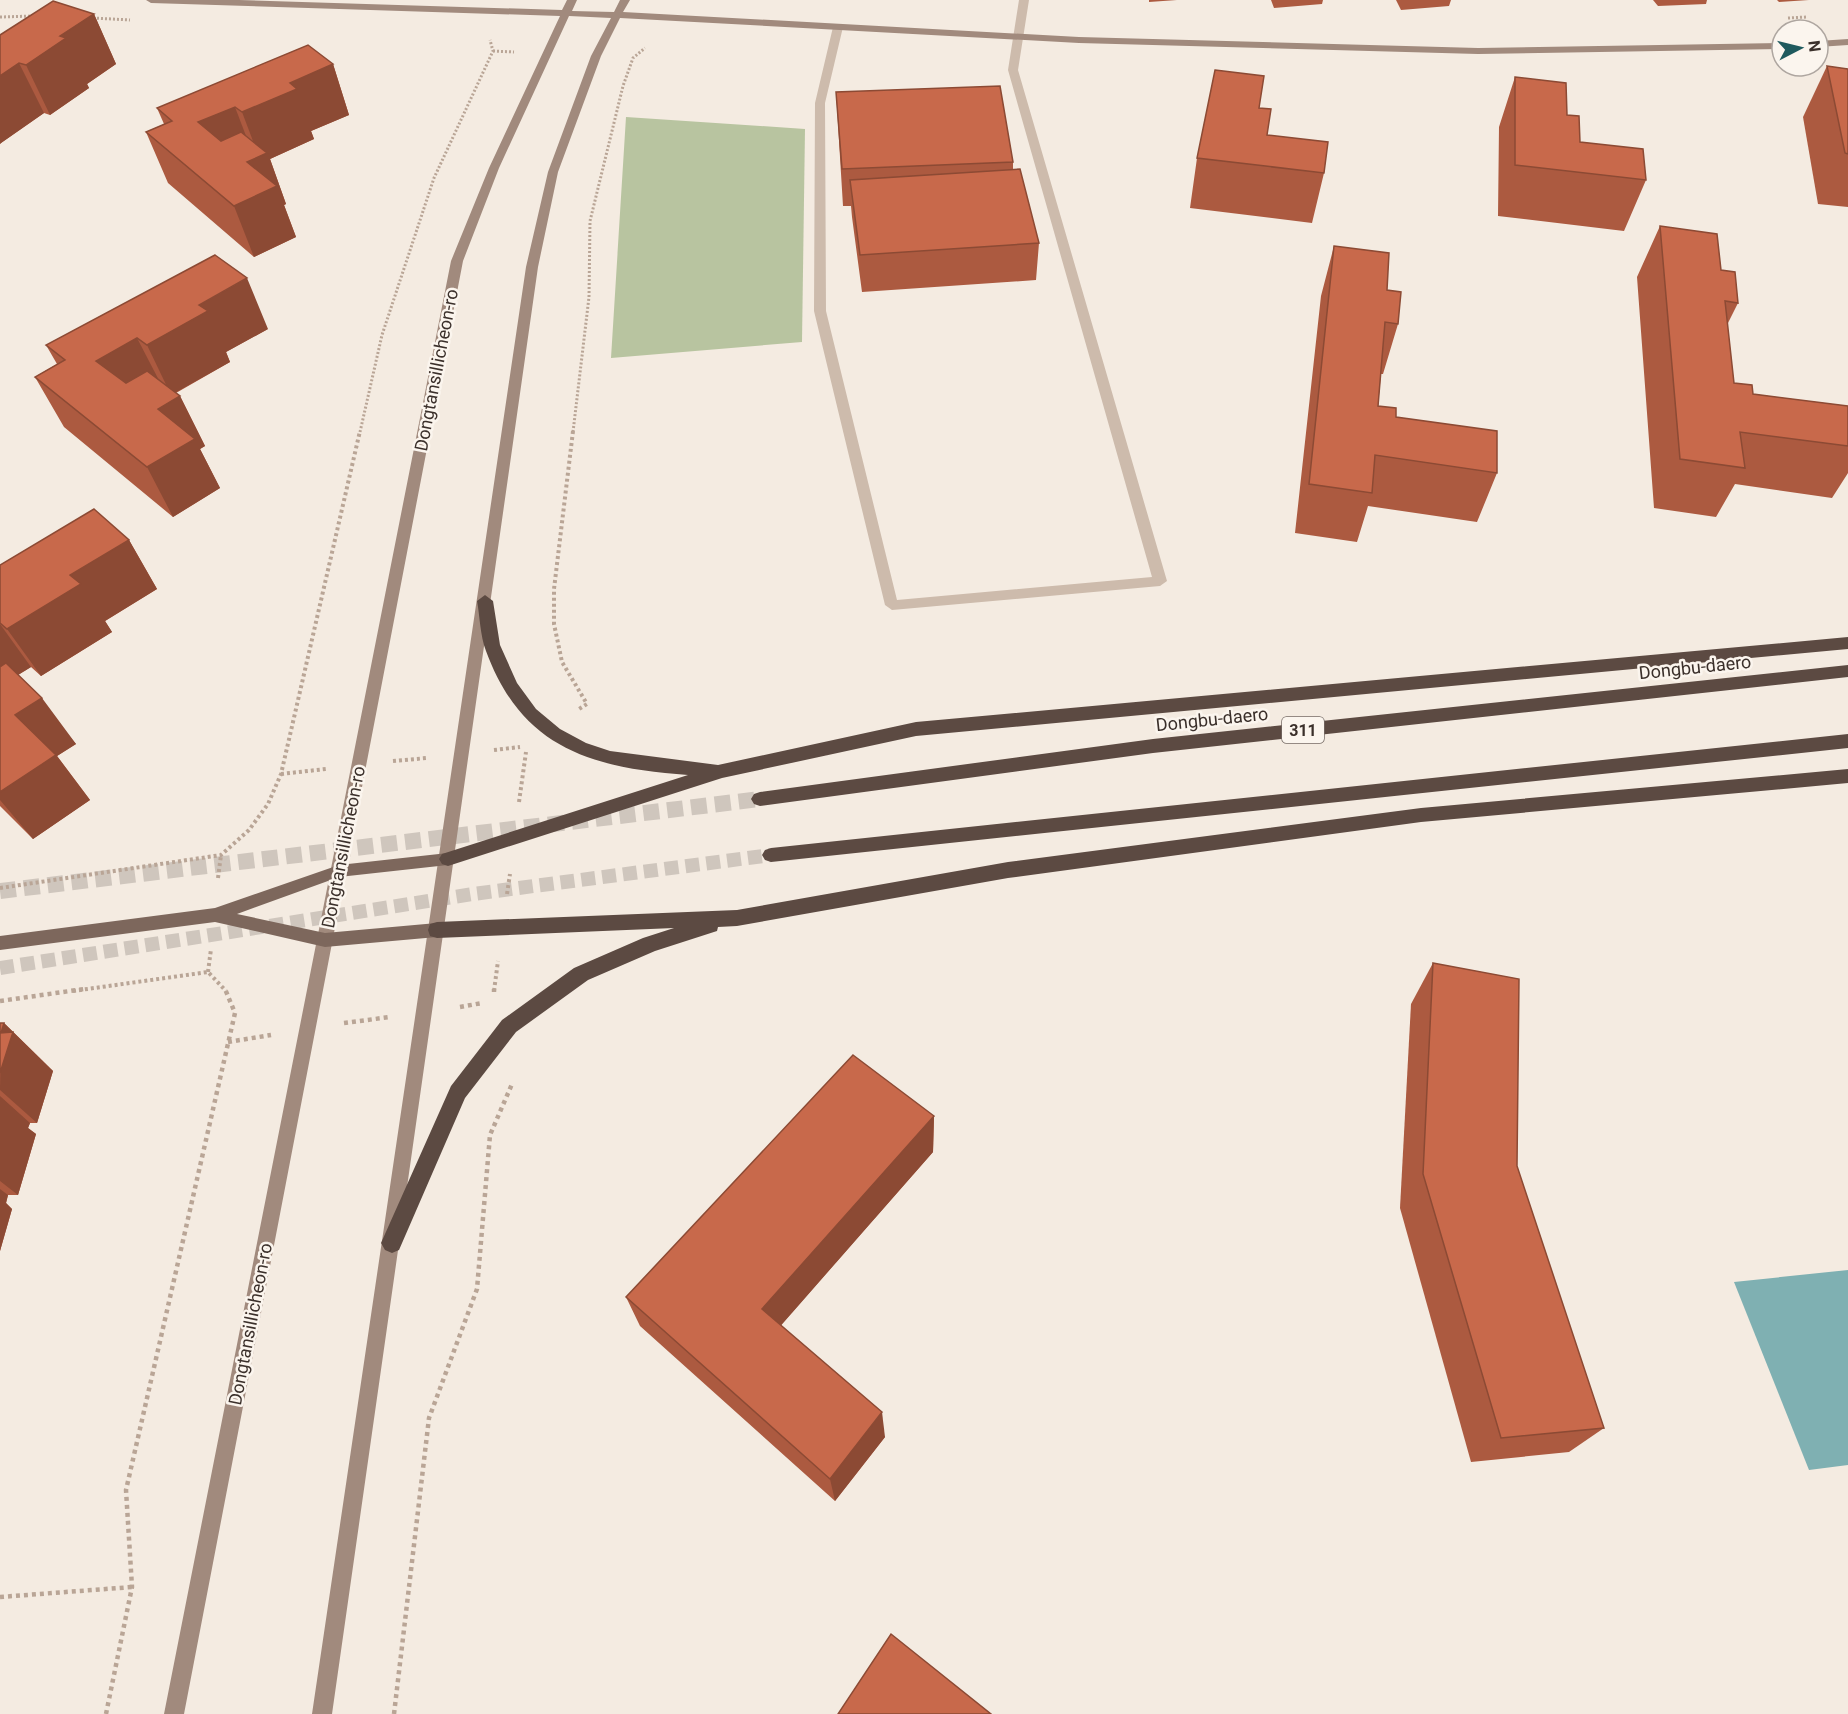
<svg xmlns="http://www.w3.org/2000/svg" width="1848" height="1714" font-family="Roboto,sans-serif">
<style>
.green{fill:#b8c4a0}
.water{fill:#7fb0b2}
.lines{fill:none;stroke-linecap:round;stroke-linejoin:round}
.secondary-tunnel{stroke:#cfc6bd;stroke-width:14;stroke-dasharray:14 7;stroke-linecap:butt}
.highway-tunnel{stroke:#cfc6bd;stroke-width:16;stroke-dasharray:16 8;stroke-linecap:butt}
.path-far2{stroke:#b9a596;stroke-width:3;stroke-dasharray:2 2;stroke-linecap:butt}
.path-far1{stroke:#b9a596;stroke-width:4;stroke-dasharray:3 3;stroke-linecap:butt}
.path{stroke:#b9a596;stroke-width:4.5;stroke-dasharray:4 4;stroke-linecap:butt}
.street{fill:#cdbbac;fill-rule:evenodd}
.secondary{fill:#a18a7d;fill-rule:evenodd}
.primary{fill:#7d675c;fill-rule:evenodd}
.highway{fill:#5c4a42;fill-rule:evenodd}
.wall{fill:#ac5a40}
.shaded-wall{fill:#8c4a34}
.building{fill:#c8694b;stroke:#8c4a34;stroke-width:1.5}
.labels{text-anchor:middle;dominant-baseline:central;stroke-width:5;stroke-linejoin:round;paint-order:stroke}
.shield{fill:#fbf5ee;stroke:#756b66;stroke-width:1.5}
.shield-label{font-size:16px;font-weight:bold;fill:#3b302b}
.street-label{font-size:18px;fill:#3b302b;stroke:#fbf5ee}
</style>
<rect width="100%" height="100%" fill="#f4ebe1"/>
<!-- green -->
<path class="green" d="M 626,117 L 805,129 L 802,342 L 611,358 Z"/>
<!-- water -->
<path class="water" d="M 1848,1270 L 1848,1465 L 1809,1470 L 1734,1282 Z"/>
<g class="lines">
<!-- secondary-tunnel -->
<path class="secondary-tunnel" d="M 0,968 L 473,894 L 771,855"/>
<!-- highway-tunnel -->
<path class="highway-tunnel" d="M 0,891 L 760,799"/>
<!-- path-far2 -->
<g class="path-far2">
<path d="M 0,17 L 34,16"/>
<path d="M 93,18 L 130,20"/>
<path d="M 1788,18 L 1807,17"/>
<path d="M 493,51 L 514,52"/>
<path d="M 360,432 L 382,335 L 434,178 L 493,51 L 490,40"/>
<path d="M 573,432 L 589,297 L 590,221 L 623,86 L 633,58 L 645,48"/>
</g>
<!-- path-far1 -->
<g class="path-far1">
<path d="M 573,431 L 554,589 L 554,624 L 562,662 L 587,704 L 579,709"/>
<path d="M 494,750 L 520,747"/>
<path d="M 393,761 L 427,758"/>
<path d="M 281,774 L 326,769"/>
<path d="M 519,802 L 526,752"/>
<path d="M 218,878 L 221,855"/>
<path d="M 0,888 L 221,855 L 249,830 L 268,804 L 281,774 L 360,431"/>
<path d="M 507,894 L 510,874"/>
<path d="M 208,972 L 211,949"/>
<path d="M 73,991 L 208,972 L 226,991"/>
<path d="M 494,991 L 498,961"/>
</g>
<!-- path -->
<g class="path">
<path d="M 494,992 L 494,989"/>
<path d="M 0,1001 L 84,989"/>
<path d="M 460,1007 L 482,1003"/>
<path d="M 344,1023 L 390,1017"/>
<path d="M 228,1042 L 271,1035"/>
<path d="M 0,1597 L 132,1587"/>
<path d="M 106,1714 L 132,1587 L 126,1490 L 235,1013 L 225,989"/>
<path d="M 394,1714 L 429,1418 L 477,1289 L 490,1135 L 512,1084"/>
</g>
<!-- street -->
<path class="street" d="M 1019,0 L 1029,0 L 1018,70 L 1167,581 L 1160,586 L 892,610 L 885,605 L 814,311 L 815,103 L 833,27 L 838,24 L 843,27 L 825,103 L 826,311 L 897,600 L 1152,577 L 1008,70 Z"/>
<!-- secondary -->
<g class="secondary">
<path d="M 146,0 L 239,0 L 562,10 L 567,0 L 577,0 L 572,11 L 614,12 L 620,0 L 630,0 L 623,12 L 1079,37 L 1478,48 L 1782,43 L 1782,49 L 1478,54 L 1079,43 L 620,18 L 601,56 L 558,172 L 538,267 L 332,1714 L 312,1714 L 526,267 L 548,172 L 591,56 L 611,18 L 569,16 L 499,168 L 463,261 L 184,1714 L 164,1714 L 451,261 L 489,168 L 560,16 L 151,3 Z"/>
<path d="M 1848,39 L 1848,45 L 1818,47 L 1818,41 Z"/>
</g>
<!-- primary -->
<path class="primary" d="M 448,853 L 453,855 L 456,859 L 453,863 L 448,865 L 339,877 L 237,914 L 325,933 L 437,923 L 442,925 L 445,930 L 442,935 L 437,937 L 325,947 L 215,922 L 0,950 L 0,936 L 215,908 L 339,865 Z"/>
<!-- highway -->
<g class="highway">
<path d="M 485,595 L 493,601 L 500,645 L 517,683 L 536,709 L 560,729 L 586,743 L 610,751 L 718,765 L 916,722 L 1848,637 L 1848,649 L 916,736 L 722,778 L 448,866 L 442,864 L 439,859 L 442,854 L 688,775 C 592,768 522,749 486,651 C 480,635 480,617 477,601 Z"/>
<path d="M 1848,665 L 1848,677 L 1153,753 L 760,806 L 754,804 L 751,799 L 754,794 L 760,792 L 1153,739 Z"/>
<path d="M 1848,734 L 1848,748 L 771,862 L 765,860 L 762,855 L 765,850 L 771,848 Z"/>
<path d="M 1848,769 L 1848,783 L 1421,822 L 1008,878 L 737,926 L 718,927 L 717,931 L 655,951 L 588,980 L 516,1032 L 465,1098 L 399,1250 L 392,1253 L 385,1250 L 381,1243 L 451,1086 L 502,1020 L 574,968 L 643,938 L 674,928 L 437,938 L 430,936 L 428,930 L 430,924 L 437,922 L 737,910 L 1008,862 L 1421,808 Z"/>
</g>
</g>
<!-- wall -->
<g class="wall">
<path d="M 1149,0 L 1177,0 L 1149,2 Z"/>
<path d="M 1271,0 L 1323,0 L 1322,4 L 1274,8 Z"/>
<path d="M 1396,0 L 1451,0 L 1449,6 L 1401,10 Z"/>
<path d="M 1653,0 L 1707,0 L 1706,4 L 1658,6 Z"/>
<path d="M 1777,0 L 1809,0 L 1779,2 Z"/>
<path d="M 94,14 L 116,64 L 87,84 L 89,88 L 50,115 L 44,113 L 1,143 L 0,144 L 0,35 Z"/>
<path d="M 333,64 L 349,115 L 311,131 L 314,139 L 270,159 L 286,204 L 284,205 L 296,237 L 254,257 L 168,183 L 146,132 L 164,124 L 157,108 Z"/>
<path d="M 1827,66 L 1848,69 L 1848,207 L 1818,204 L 1803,117 Z"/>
<path d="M 1515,77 L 1567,115 L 1580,142 L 1646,180 L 1624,231 L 1498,216 L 1499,127 Z"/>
<path d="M 836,92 L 1013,162 L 1013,169 L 1039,243 L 1036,280 L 862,292 L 852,217 L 851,206 L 843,206 Z"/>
<path d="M 1259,108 L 1267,135 L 1324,173 L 1312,223 L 1190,208 L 1197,158 Z"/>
<path d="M 1660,226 L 1721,270 L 1738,303 L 1727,325 L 1734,383 L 1753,394 L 1848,406 L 1848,473 L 1832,498 L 1735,484 L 1716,517 L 1654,508 L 1637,277 Z"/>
<path d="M 1334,246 L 1387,290 L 1398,324 L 1383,374 L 1381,374 L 1378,406 L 1396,417 L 1497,473 L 1477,522 L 1368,506 L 1357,542 L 1295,533 L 1321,296 Z"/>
<path d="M 268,329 L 226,352 L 230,362 L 176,393 L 180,396 L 205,446 L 200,449 L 220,488 L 173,517 L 64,427 L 35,377 L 57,364 L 46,345 Z"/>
<path d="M 129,540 L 157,589 L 105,621 L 112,632 L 41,676 L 31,667 L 18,675 L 76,744 L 57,756 L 90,800 L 33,839 L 0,806 L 0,565 Z"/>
<path d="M 1433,963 L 1604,1428 L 1569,1452 L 1471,1462 L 1400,1208 L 1411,1004 Z"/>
<path d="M 0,1023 L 4,1023 L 53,1071 L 37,1123 L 30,1123 L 28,1128 L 36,1134 L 18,1195 L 8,1195 L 6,1203 L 12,1209 L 0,1251 Z"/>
<path d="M 934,1116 L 933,1152 L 781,1325 L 885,1437 L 835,1501 L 640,1326 L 626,1297 Z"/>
</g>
<!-- shaded-wall -->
<g class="shaded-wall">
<path d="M 94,14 L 116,64 L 87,84 L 89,88 L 50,115 L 26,65 L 60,36 Z"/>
<path d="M 19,63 L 44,113 L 1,143 L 0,144 L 0,76 Z"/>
<path d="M 333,64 L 349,115 L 311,131 L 314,139 L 270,159 L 286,204 L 284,205 L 296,237 L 254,257 L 234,206 L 247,162 L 259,157 L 242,112 L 290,83 Z"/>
<path d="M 235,107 L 254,157 L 218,173 L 198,122 Z"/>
<path d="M 247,278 L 268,329 L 226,352 L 230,362 L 171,395 L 147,345 L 199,305 Z"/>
<path d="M 137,338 L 163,388 L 122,411 L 96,361 Z"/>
<path d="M 180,396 L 205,446 L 200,449 L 220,488 L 173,517 L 147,467 L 158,409 Z"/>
<path d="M 129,540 L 157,589 L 105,621 L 112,632 L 41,676 L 7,629 L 70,575 Z"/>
<path d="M 0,624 L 31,667 L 0,686 Z"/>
<path d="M 42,698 L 76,744 L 57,756 L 90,800 L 33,839 L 0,800 L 0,792 L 15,715 Z"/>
<path d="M 4,1023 L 53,1071 L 37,1123 L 0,1090 L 1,1033 Z"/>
<path d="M 0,1096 L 30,1123 L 28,1128 L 36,1134 L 18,1195 L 0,1181 Z"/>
<path d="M 934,1116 L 933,1152 L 770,1338 L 762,1309 Z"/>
<path d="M 0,1189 L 8,1195 L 6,1203 L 12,1209 L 0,1251 Z"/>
<path d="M 882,1412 L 885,1437 L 835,1501 L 830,1479 Z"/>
</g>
<!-- building -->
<g class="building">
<path d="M 53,1 L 94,14 L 60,36 L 66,38 L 26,65 L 19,63 L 0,76 L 0,35 Z"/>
<path d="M 308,45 L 333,64 L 290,83 L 297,89 L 242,112 L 235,107 L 198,122 L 221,141 L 241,132 L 267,153 L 247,162 L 277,186 L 234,206 L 146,132 L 172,121 L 157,108 Z"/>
<path d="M 1827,66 L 1848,69 L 1848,154 L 1845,153 Z"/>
<path d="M 1215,70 L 1264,76 L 1259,108 L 1271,109 L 1267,135 L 1328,142 L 1324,173 L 1197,158 Z"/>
<path d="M 1515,77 L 1566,83 L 1567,115 L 1579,116 L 1580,142 L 1643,149 L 1646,180 L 1515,165 Z"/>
<path d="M 1000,86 L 1013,162 L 842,169 L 836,92 Z"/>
<path d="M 1020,169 L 1039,243 L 860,255 L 850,180 Z"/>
<path d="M 1660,226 L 1717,234 L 1721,270 L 1735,272 L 1738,303 L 1725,301 L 1734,383 L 1752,385 L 1753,394 L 1848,406 L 1848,446 L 1740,432 L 1745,468 L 1680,459 Z"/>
<path d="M 1334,246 L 1389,253 L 1387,290 L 1401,292 L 1398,324 L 1385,322 L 1378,406 L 1396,408 L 1396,417 L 1497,431 L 1497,473 L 1375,455 L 1372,493 L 1309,484 Z"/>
<path d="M 215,255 L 247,278 L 199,305 L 208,311 L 147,345 L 137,338 L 96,361 L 126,383 L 147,371 L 180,396 L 158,409 L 195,439 L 147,467 L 35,377 L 65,360 L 46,345 Z"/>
<path d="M 94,509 L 129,540 L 70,575 L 81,584 L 7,629 L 0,623 L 0,565 Z"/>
<path d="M 6,663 L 42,698 L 15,715 L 56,755 L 0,792 L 0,667 Z"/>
<path d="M 1433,963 L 1519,979 L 1517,1166 L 1604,1428 L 1501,1438 L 1423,1174 Z"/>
<path d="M 0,1023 L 4,1023 L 1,1033 L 13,1032 L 0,1073 Z"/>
<path d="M 853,1055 L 934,1116 L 762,1309 L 882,1412 L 830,1479 L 626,1297 Z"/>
<path d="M 891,1634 L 991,1714 L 838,1714 Z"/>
</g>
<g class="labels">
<!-- shield labels -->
<rect class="shield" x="1282" y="717" width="42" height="26" rx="4.5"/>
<g class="shield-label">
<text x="1303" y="730">311</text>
</g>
<!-- street labels -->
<g class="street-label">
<text transform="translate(436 370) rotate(-79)">Dongtansillicheon-ro</text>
<text transform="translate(1695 667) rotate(-6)">Dongbu-daero</text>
<text transform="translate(1212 719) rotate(-6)">Dongbu-daero</text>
<text transform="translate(343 847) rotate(-79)">Dongtansillicheon-ro</text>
<text transform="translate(250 1324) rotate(-79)">Dongtansillicheon-ro</text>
</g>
</g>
<!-- north arrow -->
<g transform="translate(1800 48) rotate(83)"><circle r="28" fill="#fbf5ee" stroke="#aea6a0" stroke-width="1.5"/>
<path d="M0-4.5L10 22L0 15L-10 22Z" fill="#1f5a5e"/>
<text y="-9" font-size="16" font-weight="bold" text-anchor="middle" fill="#3b302b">N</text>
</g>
</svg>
